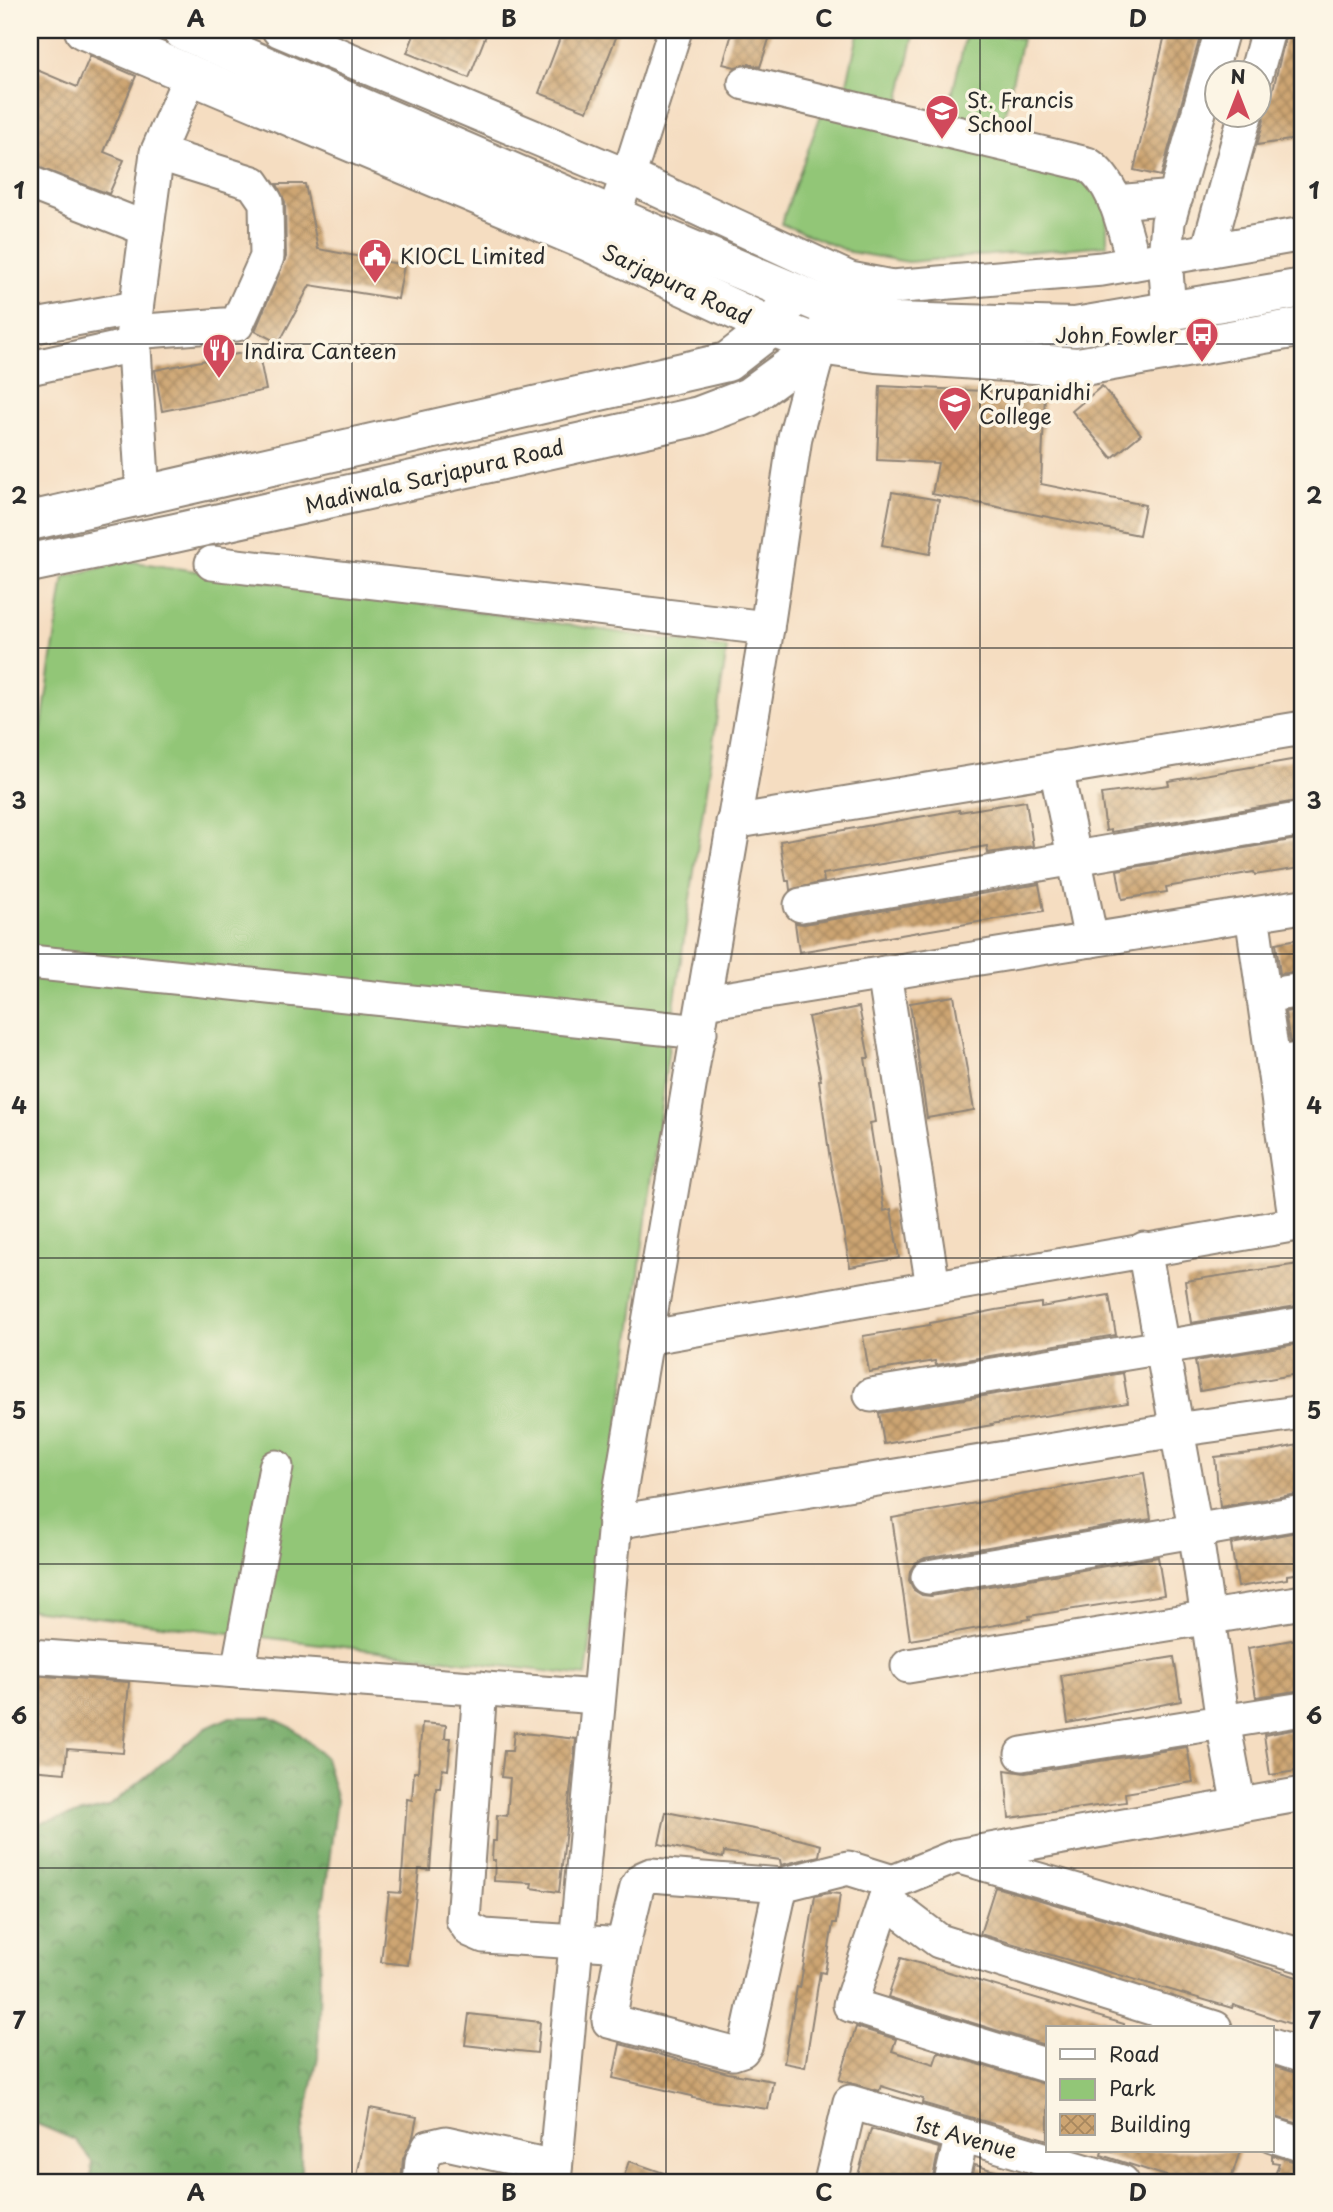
<svg xmlns="http://www.w3.org/2000/svg" width="1333" height="2212" font-family="'Playpen Sans',sans-serif">
<style>
.forest{fill:url(#forest-crowns);stroke:#506b4a;stroke-width:2}
.green{fill:#92c677;stroke:#5e7851;stroke-width:2}
.building{fill:url(#building-cross-hatch)}
.lines{fill:none;stroke-linecap:round;stroke-linejoin:round}
.minor-casing{stroke:#908476;stroke-width:37}
.major-casing{stroke:#908476;stroke-width:42}
.minor{stroke:#fff;stroke-width:33}
.major{stroke:#fff;stroke-width:38}
.grid{fill:none;stroke:#2b2b2b;stroke-width:2;stroke-opacity:0.55}
.labels{text-anchor:middle;dominant-baseline:central;stroke-width:7;stroke-linejoin:round;paint-order:stroke}
.poi-label{font-size:21px;fill:#2b2b2b;stroke:#fcf5e5;text-anchor:start}
.street-label{font-size:21px;fill:#2b2b2b;stroke:#fcf5e5}
.neatline{fill:none;stroke:#2b2b2b;stroke-width:2.5}
.grid-label{font-size:23px;text-anchor:middle;font-weight:bold;fill:#2b2b2b}
</style>
<defs>
<pattern id="forest-crowns" width="20" height="18" patternUnits="userSpaceOnUse" patternTransform="scale(1.75)"><rect width="20" height="18" fill="#75ab68"/><path d="M2 6a3 3 0 1 1 6 0M12 15a3 3 0 1 1 6 0" fill="none" stroke="#608b56"/></pattern>
<pattern id="building-cross-hatch" width="8" height="8" patternUnits="userSpaceOnUse" patternTransform="scale(1.75)"><rect width="8" height="8" fill="#cda572"/><path d="M0 0l8 8M0 8l8-8" fill="none" stroke="#a7875e"/></pattern>
</defs>
<rect width="100%" height="100%" fill="#fcf5e5"/>
<filter id="ink" filterUnits="userSpaceOnUse"><feTurbulence type="fractalNoise" baseFrequency=".0143" numOctaves="2"/><feDisplacementMap in="SourceGraphic" scale="14" xChannelSelector="R" yChannelSelector="G"/><feConvolveMatrix kernelMatrix="1 2 1 2 8 2 1 2 1" color-interpolation-filters="sRGB"/></filter>
<filter id="wash" filterUnits="userSpaceOnUse"><feTurbulence type="fractalNoise" baseFrequency=".00686" numOctaves="4" result="noise"/><feDisplacementMap in="SourceGraphic" scale="28" xChannelSelector="R" yChannelSelector="G"/><feGaussianBlur stdDeviation="1.57" result="paint"/><feColorMatrix in="noise" values="0 0 0 0 0 0 0 0 0 0 0 0 0 0 0 0 0 1.4 0 .05"/><feComposite in="paint" operator="in"/></filter>
<g filter="url(#wash)">
<rect width="100%" height="100%" fill="#f5ddc1"/>
<!-- forest -->
<path class="forest" d="M 230,1717 L 270,1717 L 293,1728 L 325,1757 L 337,1800 L 321,1924 L 318,2057 L 301,2138 L 301,2182 L 90,2182 L 92,2162 L 75,2140 L 30,2121 L 30,1825 L 108,1807 L 206,1728 Z"/>
<!-- green -->
<g class="green">
<path d="M 859,30 L 915,30 L 898,108 L 844,96 Z"/>
<path d="M 967,30 L 980,30 L 1022,39 L 1000,134 L 946,121 Z"/>
<path d="M 823,109 L 1107,176 L 1107,245 L 908,262 L 850,252 L 781,224 Z"/>
<path d="M 127,561 L 727,648 L 675,1000 L 586,1676 L 30,1609 L 30,806 L 64,577 Z"/>
</g>
<g id="blocks">
<!-- building -->
<g class="building">
<path d="M 416,30 L 488,30 L 469,78 L 407,53 Z"/>
<path d="M 563,30 L 619,30 L 587,111 L 539,93 Z"/>
<path d="M 733,30 L 772,30 L 760,67 L 749,64 L 735,67 L 723,64 Z"/>
<path d="M 1166,30 L 1202,30 L 1161,176 L 1134,170 Z"/>
<path d="M 1287,30 L 1303,30 L 1303,138 L 1257,145 L 1264,120 L 1261,107 L 1265,93 L 1272,94 Z"/>
<path d="M 90,56 L 136,76 L 104,152 L 124,160 L 109,194 L 30,164 L 30,67 L 77,87 Z"/>
<path d="M 277,184 L 305,184 L 318,249 L 404,265 L 398,299 L 310,285 L 279,343 L 255,331 L 286,257 L 285,202 Z"/>
<path d="M 258,350 L 266,390 L 162,411 L 155,370 Z"/>
<path d="M 880,386 L 1045,394 L 1041,484 L 1145,505 L 1139,535 L 932,494 L 938,463 L 877,460 Z"/>
<path d="M 1102,386 L 1141,434 L 1112,458 L 1072,411 Z"/>
<path d="M 892,492 L 939,500 L 930,554 L 882,545 Z"/>
<path d="M 1303,758 L 1303,800 L 1111,832 L 1111,830 L 1106,831 L 1101,794 L 1169,785 L 1168,781 Z"/>
<path d="M 1026,801 L 1033,846 L 988,853 L 987,846 L 823,874 L 824,882 L 790,890 L 789,881 L 786,881 L 780,841 L 959,810 L 959,812 Z"/>
<path d="M 1303,838 L 1303,854 L 1298,855 L 1300,868 L 1255,875 L 1254,872 L 1166,887 L 1167,892 L 1122,899 L 1117,870 Z"/>
<path d="M 1039,884 L 1044,911 L 799,952 L 795,923 L 804,924 Z"/>
<path d="M 1303,938 L 1303,971 L 1280,974 L 1276,943 Z"/>
<path d="M 954,996 L 974,1110 L 927,1118 L 910,1003 Z"/>
<path d="M 859,1007 L 869,1058 L 865,1058 L 875,1122 L 870,1123 L 884,1211 L 891,1209 L 899,1258 L 850,1267 L 830,1160 L 819,1080 L 821,1080 L 808,1017 Z"/>
<path d="M 1303,1009 L 1303,1040 L 1290,1042 L 1285,1012 Z"/>
<path d="M 1299,1264 L 1303,1305 L 1191,1323 L 1185,1281 Z"/>
<path d="M 1109,1295 L 1116,1335 L 936,1365 L 935,1361 L 869,1372 L 863,1336 L 930,1325 L 930,1323 L 996,1310 L 1041,1303 L 1041,1307 Z"/>
<path d="M 1303,1343 L 1303,1373 L 1200,1391 L 1195,1361 Z"/>
<path d="M 1123,1373 L 1128,1403 L 991,1424 L 992,1425 L 884,1444 L 879,1413 Z"/>
<path d="M 1303,1444 L 1303,1493 L 1220,1507 L 1215,1457 L 1269,1451 Z"/>
<path d="M 1144,1473 L 1151,1519 L 925,1558 L 915,1563 L 910,1571 L 909,1580 L 914,1590 L 922,1595 L 931,1596 L 1158,1557 L 1164,1595 L 1029,1616 L 1030,1619 L 910,1640 L 892,1518 Z"/>
<path d="M 1303,1531 L 1303,1573 L 1287,1575 L 1287,1579 L 1238,1587 L 1231,1544 Z"/>
<path d="M 1297,1639 L 1303,1690 L 1256,1697 L 1248,1648 Z"/>
<path d="M 1174,1657 L 1181,1701 L 1068,1723 L 1061,1675 Z"/>
<path d="M 30,1675 L 129,1682 L 123,1753 L 67,1749 L 65,1773 L 30,1770 Z"/>
<path d="M 422,1723 L 446,1725 L 445,1738 L 451,1738 L 448,1770 L 442,1769 L 440,1788 L 436,1788 L 430,1870 L 419,1869 L 408,1965 L 381,1962 L 389,1892 L 401,1893 L 407,1799 L 412,1800 L 414,1772 L 418,1772 Z"/>
<path d="M 1303,1728 L 1303,1770 L 1270,1775 L 1264,1735 Z"/>
<path d="M 514,1732 L 576,1739 L 559,1892 L 531,1888 L 532,1883 L 494,1881 L 495,1860 L 492,1860 L 493,1841 L 496,1841 L 497,1815 L 507,1816 L 510,1778 L 501,1777 L 504,1751 L 512,1751 Z"/>
<path d="M 1187,1747 L 1193,1782 L 1125,1793 L 1126,1802 L 1009,1818 L 1005,1770 L 1025,1773 Z"/>
<path d="M 666,1812 L 775,1833 L 821,1845 L 819,1856 L 781,1865 L 780,1860 L 724,1852 L 723,1858 L 659,1844 Z"/>
<path d="M 995,1887 L 1216,1951 L 1303,1979 L 1303,1987 L 1291,2024 L 1233,2005 L 1232,2008 L 980,1934 Z"/>
<path d="M 829,1893 L 840,1894 L 836,1923 L 833,1923 L 825,1973 L 820,1972 L 805,2067 L 784,2063 L 797,1987 L 800,1988 L 815,1896 Z"/>
<path d="M 901,1958 L 1124,2024 L 1124,2028 L 1048,2028 L 1048,2046 L 888,1997 Z"/>
<path d="M 469,2014 L 540,2022 L 537,2053 L 465,2045 Z"/>
<path d="M 856,2027 L 896,2039 L 892,2051 L 934,2064 L 938,2052 L 1048,2085 L 1048,2140 L 922,2103 L 923,2099 L 881,2086 L 879,2091 L 839,2080 Z"/>
<path d="M 620,2044 L 728,2073 L 773,2081 L 768,2109 L 692,2098 L 692,2096 L 613,2078 Z"/>
<path d="M 1272,2066 L 1303,2075 L 1303,2125 L 1272,2116 Z"/>
<path d="M 370,2108 L 417,2117 L 413,2137 L 403,2159 L 401,2182 L 356,2182 Z"/>
<path d="M 871,2129 L 939,2148 L 932,2182 L 856,2182 Z"/>
<path d="M 1102,2151 L 1240,2151 L 1230,2182 L 1185,2182 L 1101,2155 Z"/>
<path d="M 1272,2155 L 1303,2164 L 1303,2182 L 1273,2182 L 1279,2163 L 1272,2162 Z"/>
<path d="M 629,2161 L 681,2179 L 681,2182 L 622,2182 Z"/>
<path d="M 975,2165 L 1017,2178 L 1016,2182 L 971,2182 Z"/>
</g>
</g>
</g>
<g filter="url(#ink)">
<use href="#blocks" fill-opacity="0" stroke="#908476" stroke-width="2"/>
<g class="lines">
<defs>
<g id="minor">
<path d="M 279,30 L 641,182 L 850,279 L 892,287 L 1102,269 L 1303,234"/>
<path d="M 1256,74 L 1268,30"/>
<path d="M 745,83 L 1087,164 C 1117,183 1124,231 1134,263"/>
<path d="M 30,183 L 147,229"/>
<path d="M 620,197 L 635,156 L 675,30"/>
<path d="M 1115,202 L 1176,197"/>
<path d="M 1208,251 L 1245,116"/>
<path d="M 1169,311 L 1165,258 L 1168,222 L 1222,30"/>
<path d="M 30,327 L 136,308"/>
<path d="M 133,332 L 237,324 L 267,257 L 266,202 L 253,183 L 157,153"/>
<path d="M 30,368 L 134,345"/>
<path d="M 143,495 L 133,332 L 157,153 L 191,74"/>
<path d="M 212,563 L 767,628"/>
<path d="M 1056,768 L 1091,940"/>
<path d="M 733,822 L 1303,728"/>
<path d="M 801,905 L 1303,819"/>
<path d="M 1252,914 L 1296,1224"/>
<path d="M 30,962 L 700,1032"/>
<path d="M 884,973 L 933,1287"/>
<path d="M 1263,996 L 1303,990"/>
<path d="M 705,1002 L 1303,906"/>
<path d="M 1273,1064 L 1303,1059"/>
<path d="M 1144,1249 L 1195,1529 L 1223,1722 L 1239,1806"/>
<path d="M 645,1338 L 1303,1223"/>
<path d="M 871,1395 L 1303,1324"/>
<path d="M 615,1522 L 1176,1430 L 1303,1412"/>
<path d="M 928,1577 L 1303,1512"/>
<path d="M 30,1656 L 598,1697"/>
<path d="M 908,1666 L 1303,1602"/>
<path d="M 238,1671 L 276,1467"/>
<path d="M 480,1688 L 463,1920 L 470,1930 L 484,1936 L 623,1945 L 637,1887 L 642,1879 L 651,1875 L 781,1885 L 746,2044 L 742,2050 L 733,2053 L 609,2021 L 623,1945"/>
<path d="M 1022,1754 L 1303,1709"/>
<path d="M 963,1858 L 1303,1956"/>
<path d="M 893,1882 L 885,1900 L 939,1941 L 1215,2028"/>
<path d="M 781,1885 L 848,1868 L 893,1882 L 957,1856 L 1303,1794"/>
<path d="M 885,1900 L 850,2005 L 1048,2066"/>
<path d="M 1272,2046 L 1303,2056"/>
<path d="M 1272,2135 L 1303,2145"/>
<path d="M 420,2182 L 422,2161 L 429,2147 L 446,2143 L 555,2167"/>
<path d="M 554,2182 L 615,1522 L 767,628 L 795,437 L 820,345"/>
<path d="M 831,2182 L 850,2102 L 1122,2182"/>
<path d="M 951,2182 L 962,2135"/>
</g>
<g id="major">
<path d="M 84,30 L 589,242 L 772,327 L 820,345 L 876,353 L 1078,367 L 1303,327"/>
<path d="M 182,30 L 671,241 L 836,310 L 893,322 L 1075,327 L 1303,288"/>
<path d="M 30,521 L 727,362 L 772,327 L 785,307"/>
<path d="M 30,563 L 175,533 L 699,416 L 749,397 L 820,345 L 829,325"/>
</g>
</defs>
<!-- minor casing -->
<use href="#minor" class="minor-casing"/>
<!-- major casing -->
<use href="#major" class="major-casing"/>
<!-- minor -->
<use href="#minor" class="minor"/>
<!-- major -->
<use href="#major" class="major"/>
</g>
</g>
<!-- grid -->
<path class="grid" d="M 352,30 L 352,2182M 666,30 L 666,2182M 980,30 L 980,2182M 30,344 L 1303,344M 30,648 L 1303,648M 30,954 L 1303,954M 30,1258 L 1303,1258M 30,1564 L 1303,1564M 30,1868 L 1303,1868"/>
<!-- icons -->
<defs>
<symbol id="school-pin" viewBox="-11 -11 22 30"><path d="M0 17L-7.5 6A9.5 9.5 0 1 1 7.5 6Z" fill="#d1495b" stroke="#fcf5e5"/><path d="M0-5L7-2L0 1L-7-2ZM-4 1L0 2.5L4 1V4Q0 6-4 4Z" fill="#fff"/></symbol>
<symbol id="civic-pin" viewBox="-11 -11 22 30"><path d="M0 17L-7.5 6A9.5 9.5 0 1 1 7.5 6Z" fill="#d1495b" stroke="#fcf5e5"/><path d="M-.6-6.5H3V-4.5H.6V-3L4-1V1h2V6H-6V1h2V-1L-.6-3ZM-1.2 2.5V6h2.4V2.5Z" fill="#fff"/></symbol>
<symbol id="bus-pin" viewBox="-11 -11 22 30"><path d="M0 17L-7.5 6A9.5 9.5 0 1 1 7.5 6Z" fill="#d1495b" stroke="#fcf5e5"/><path d="M-5-6H5V4H4V6H2V4H-2V6H-4V4H-5ZM-3.5-4V0h7V-4ZM-3.5 1.2v1.5H-2V1.2ZM2 1.2v1.5H3.5V1.2Z" fill="#fff"/></symbol>
<symbol id="restaurant-pin" viewBox="-11 -11 22 30"><path d="M0 17L-7.5 6A9.5 9.5 0 1 1 7.5 6Z" fill="#d1495b" stroke="#fcf5e5"/><path d="M-5-6h1v4h1v-4h1v4h1v-4h1v5L-1.5 .5V6h-2V.5L-5-1ZM5-6V6H3V1.5H1.5Q1.5-4 5-6Z" fill="#fff"/></symbol>
<symbol id="university-pin" viewBox="-11 -11 22 30"><path d="M0 17L-7.5 6A9.5 9.5 0 1 1 7.5 6Z" fill="#d1495b" stroke="#fcf5e5"/><path d="M0-5L7-2L0 1L-7-2ZM-4 1L0 2.5L4 1V4Q0 6-4 4Z" fill="#fff"/></symbol>
</defs>
<g fill-rule="evenodd">
<use href="#school-pin" x="923" y="92" width="38" height="52"/>
<use href="#civic-pin" x="356" y="236" width="38" height="52"/>
<use href="#bus-pin" x="1183" y="315" width="38" height="52"/>
<use href="#restaurant-pin" x="200" y="331" width="38" height="52"/>
<use href="#university-pin" x="936" y="384" width="38" height="52"/>
</g>
<g class="labels">
<!-- poi labels -->
<g class="poi-label">
<text x="967" y="99">St. Francis<tspan x="967" dy="24">School</tspan></text>
<text x="400" y="255">KIOCL Limited</text>
<text x="1178" y="334" text-anchor="end">John Fowler</text>
<text x="244" y="350">Indira Canteen</text>
<text x="979" y="391">Krupanidhi<tspan x="979" dy="24">College</tspan></text>
</g>
<!-- street labels -->
<g class="street-label">
<text transform="translate(677 283) rotate(25)">Sarjapura Road</text>
<text transform="translate(434 475) rotate(-13)">Madiwala Sarjapura Road</text>
<text transform="translate(966 2136) rotate(16)">1st Avenue</text>
</g>
</g>
<!-- margin -->
<rect width="1333" height="2212" fill="none" stroke="#fcf5e5" stroke-width="77"/>
<!-- legend -->
<rect x="1046" y="2026" width="228" height="126" fill="#fcf5e5" stroke="#a8a49b" stroke-width="2"/>
<rect x="1060" y="2049" width="35" height="10" fill="#ffffff" stroke="#a8a49b" stroke-width="2"/>
<text x="1109" y="2062" font-size="21" fill="#2b2b2b">Road</text>
<rect x="1060" y="2079" width="35" height="21" fill="#92c677" stroke="#a8a49b" stroke-width="2"/>
<text x="1109" y="2096" font-size="21" fill="#2b2b2b">Park</text>
<rect x="1060" y="2114" width="35" height="21" fill="url(#building-cross-hatch)" stroke="#a8a49b" stroke-width="2"/>
<text x="1109" y="2132" font-size="21" fill="#2b2b2b">Building</text>
<!-- north arrow -->
<g transform="translate(1238 94)"><circle r="33" fill="#fcf5e5" stroke="#a8a49b" stroke-width="2"/>
<path d="M0-5L12 26L0 18L-12 26Z" fill="#d1495b"/>
<text y="-10" font-size="19" font-weight="bold" text-anchor="middle" fill="#2b2b2b">N</text>
</g>
<rect x="38" y="38" width="1256" height="2136" class="neatline"/>
<g class="grid-label">
<text x="196" y="27">A</text>
<text x="509" y="27">B</text>
<text x="824" y="27">C</text>
<text x="1138" y="27">D</text>
<text x="19" y="199">1</text>
<text x="1314" y="199">1</text>
<text x="19" y="504">2</text>
<text x="1314" y="504">2</text>
<text x="19" y="809">3</text>
<text x="1314" y="809">3</text>
<text x="19" y="1114">4</text>
<text x="1314" y="1114">4</text>
<text x="19" y="1419">5</text>
<text x="1314" y="1419">5</text>
<text x="19" y="1724">6</text>
<text x="1314" y="1724">6</text>
<text x="19" y="2029">7</text>
<text x="1314" y="2029">7</text>
<text x="196" y="2201">A</text>
<text x="509" y="2201">B</text>
<text x="824" y="2201">C</text>
<text x="1138" y="2201">D</text>
</g>
</svg>
